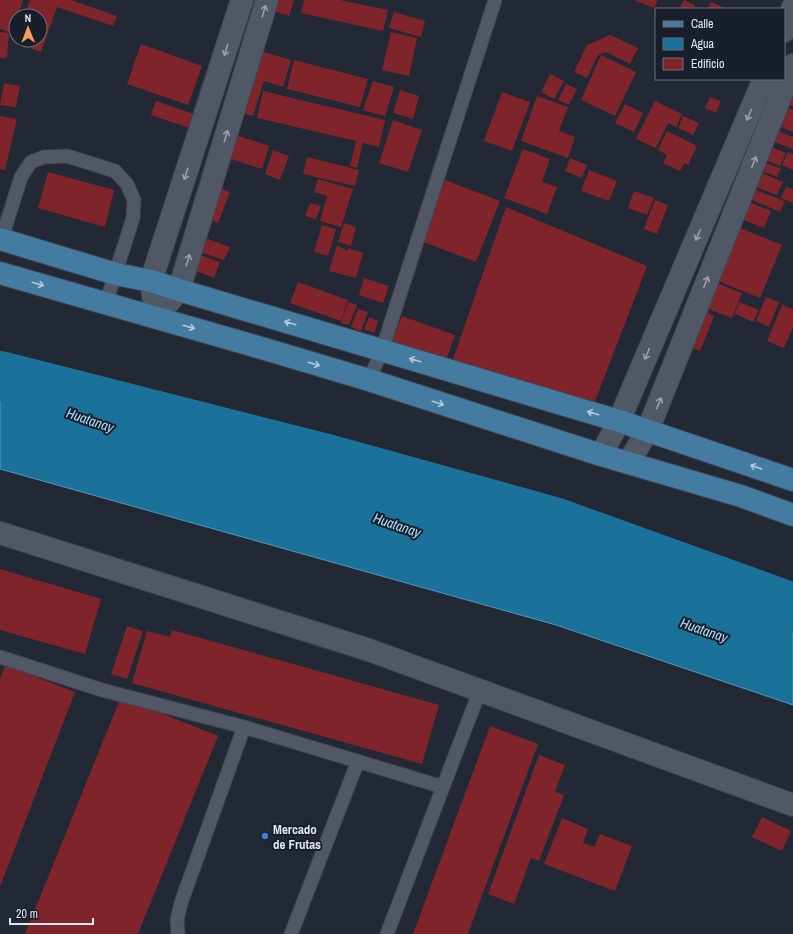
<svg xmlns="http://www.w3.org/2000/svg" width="793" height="934" font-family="'Archivo Narrow',sans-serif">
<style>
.water{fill:#1a729b;stroke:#5695b4}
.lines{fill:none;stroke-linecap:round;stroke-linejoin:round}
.river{stroke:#1a729b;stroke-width:50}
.building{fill:#80242c}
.lane-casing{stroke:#40444e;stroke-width:15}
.street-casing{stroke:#40444e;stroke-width:24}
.primary-casing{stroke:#40444e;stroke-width:24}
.lane{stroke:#515865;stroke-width:13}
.street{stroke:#515865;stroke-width:22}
.primary{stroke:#447ba0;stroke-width:22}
.oneway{stroke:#9aa0aa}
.oneway2{stroke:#b3c7d7}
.shop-dot{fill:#3f7fe0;stroke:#191f2a;stroke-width:1.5}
.labels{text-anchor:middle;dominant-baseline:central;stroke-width:4;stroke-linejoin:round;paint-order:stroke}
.poi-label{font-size:13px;font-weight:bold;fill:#e3e7ef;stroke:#191f2a;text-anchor:start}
.water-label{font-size:14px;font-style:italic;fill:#afdffb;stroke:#191f2a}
</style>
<rect width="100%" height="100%" fill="#222834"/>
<!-- water -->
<path class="water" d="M 0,376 L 327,459 L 554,522 L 793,608 L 793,705 L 556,625 L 0,469 Z"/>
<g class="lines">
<!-- river -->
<path class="river" d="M 0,376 L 327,459 L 554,522 L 793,608"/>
</g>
<!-- building -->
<g class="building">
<path d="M 0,0 L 23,0 L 18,16 L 16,16 L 16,22 L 12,33 L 0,29 Z"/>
<path d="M 30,0 L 71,0 L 117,16 L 113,26 L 57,7 L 41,52 L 15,43 L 16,40 L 40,40 L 40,16 L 24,16 Z"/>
<path d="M 273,0 L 294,0 L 289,16 L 270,10 Z"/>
<path d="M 304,0 L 340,0 L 388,10 L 383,31 L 301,13 Z"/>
<path d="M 634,0 L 658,0 L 654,8 Z"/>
<path d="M 684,0 L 695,5 L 694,9 L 679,9 Z"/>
<path d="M 711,2 L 727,9 L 708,9 Z"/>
<path d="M 394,12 L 425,21 L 421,37 L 389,28 Z"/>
<path d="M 0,32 L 9,33 L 7,58 L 0,58 Z"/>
<path d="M 391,32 L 417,38 L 409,76 L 382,70 Z"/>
<path d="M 610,35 L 638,48 L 630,64 L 606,52 L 598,55 L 587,78 L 574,72 L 587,45 Z"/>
<path d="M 141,44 L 202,66 L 188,105 L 127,84 Z"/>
<path d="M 261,51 L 291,60 L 283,87 L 264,81 L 253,116 L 242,113 Z"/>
<path d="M 601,55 L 636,72 L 615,116 L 581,100 Z"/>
<path d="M 294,60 L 368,79 L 360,107 L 287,89 Z"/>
<path d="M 550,74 L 564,81 L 554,99 L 541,92 Z"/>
<path d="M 373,81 L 394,87 L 385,116 L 363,110 Z"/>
<path d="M 4,83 L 20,86 L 16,107 L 0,105 Z"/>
<path d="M 566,84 L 577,89 L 569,105 L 558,100 Z"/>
<path d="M 400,90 L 419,96 L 413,119 L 393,113 Z"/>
<path d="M 793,90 L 793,107 L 781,102 Z"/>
<path d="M 263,91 L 385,120 L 379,147 L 363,143 L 357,168 L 350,166 L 356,141 L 257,118 Z"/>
<path d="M 502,92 L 530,102 L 512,151 L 484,141 Z"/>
<path d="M 537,96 L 568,107 L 559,131 L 575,137 L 568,158 L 521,141 Z"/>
<path d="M 710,97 L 721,101 L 716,113 L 705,108 Z"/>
<path d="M 156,101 L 194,114 L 189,128 L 151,115 Z"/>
<path d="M 655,101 L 682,114 L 676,127 L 668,123 L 656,148 L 636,139 Z"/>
<path d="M 625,104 L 643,113 L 634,132 L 615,123 Z"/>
<path d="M 782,105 L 793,110 L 793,132 L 774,124 Z"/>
<path d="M 0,116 L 17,119 L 5,170 L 0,169 Z"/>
<path d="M 683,116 L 699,123 L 693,135 L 678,128 Z"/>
<path d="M 393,120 L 422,130 L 408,172 L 379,163 Z"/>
<path d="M 773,129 L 793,137 L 793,149 L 769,140 Z"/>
<path d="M 667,131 L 697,146 L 688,165 L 684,163 L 680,171 L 663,163 L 667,155 L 658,150 Z"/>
<path d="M 233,134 L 269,146 L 262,169 L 225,157 Z"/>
<path d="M 766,145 L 786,153 L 780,166 L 761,158 Z"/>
<path d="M 523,149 L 550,159 L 542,182 L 557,187 L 547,214 L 504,198 Z"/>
<path d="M 273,150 L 289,156 L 280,180 L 265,174 Z"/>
<path d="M 788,152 L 793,154 L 793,170 L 782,165 Z"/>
<path d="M 307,157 L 359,170 L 355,186 L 303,174 Z"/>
<path d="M 570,158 L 587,165 L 582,178 L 565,171 Z"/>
<path d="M 761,161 L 781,169 L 777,177 L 758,169 Z"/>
<path d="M 589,170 L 617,181 L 609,201 L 581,191 Z"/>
<path d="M 757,171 L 783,182 L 777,195 L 751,185 Z"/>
<path d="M 48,172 L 114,190 L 105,227 L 38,208 Z"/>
<path d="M 318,179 L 353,189 L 341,227 L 320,221 L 327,196 L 314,192 Z"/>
<path d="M 445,180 L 500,201 L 476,262 L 421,241 Z"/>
<path d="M 216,187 L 230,192 L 218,223 L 204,218 Z"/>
<path d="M 786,187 L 793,189 L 793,203 L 781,198 Z"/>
<path d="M 751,188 L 785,201 L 780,212 L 747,198 Z"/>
<path d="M 634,191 L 654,198 L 647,215 L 628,208 Z"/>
<path d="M 655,200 L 668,205 L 657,234 L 644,229 Z"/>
<path d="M 746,201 L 771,211 L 764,228 L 739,218 Z"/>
<path d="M 310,203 L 321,206 L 316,219 L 305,216 Z"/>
<path d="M 506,207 L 647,266 L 594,404 L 452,362 Z"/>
<path d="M 344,223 L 356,227 L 351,246 L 338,242 Z"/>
<path d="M 322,225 L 336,229 L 328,256 L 314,252 Z"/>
<path d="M 733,225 L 782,245 L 760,298 L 711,278 Z"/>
<path d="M 202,237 L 230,247 L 224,260 L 197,251 Z"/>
<path d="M 337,245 L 347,251 L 348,248 L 363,253 L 356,278 L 329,271 Z"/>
<path d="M 196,254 L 220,262 L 214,278 L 191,269 Z"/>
<path d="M 364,278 L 389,286 L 383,303 L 359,295 Z"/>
<path d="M 709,280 L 742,293 L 732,318 L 699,305 Z"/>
<path d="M 298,282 L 348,300 L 341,321 L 290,303 Z"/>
<path d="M 766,297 L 779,302 L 769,327 L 756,321 Z"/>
<path d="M 348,302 L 357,305 L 349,325 L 341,323 Z"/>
<path d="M 739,302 L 759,310 L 753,322 L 735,314 Z"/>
<path d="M 782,305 L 793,309 L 793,327 L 784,348 L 767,341 Z"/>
<path d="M 358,309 L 368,312 L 361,331 L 351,327 Z"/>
<path d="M 700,309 L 714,316 L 700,351 L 685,345 Z"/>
<path d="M 402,316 L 455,335 L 445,363 L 391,344 Z"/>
<path d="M 369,317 L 378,321 L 374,333 L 364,329 Z"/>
<path d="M 0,569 L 101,599 L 85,654 L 0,630 Z"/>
<path d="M 127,626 L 143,631 L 127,679 L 111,674 Z"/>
<path d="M 172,630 L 439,705 L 422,764 L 132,683 L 147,631 L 170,637 Z"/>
<path d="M 5,665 L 75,692 L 0,887 L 0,679 Z"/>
<path d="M 121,697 L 218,736 L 138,934 L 25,934 Z"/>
<path d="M 490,726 L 538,744 L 473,920 L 468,934 L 413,934 Z"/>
<path d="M 539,755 L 565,765 L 555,792 L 564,795 L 539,861 L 531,858 L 514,904 L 488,894 Z"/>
<path d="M 762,817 L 791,831 L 782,851 L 752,837 Z"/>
<path d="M 562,818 L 588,829 L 583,843 L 594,847 L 600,834 L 632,846 L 615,891 L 544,864 Z"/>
</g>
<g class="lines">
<defs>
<g id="lane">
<path d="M 0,244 L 21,177 L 31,162 L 44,157 L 67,156 L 115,171 L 127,184 L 134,200 L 133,218 L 106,303"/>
<path d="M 369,380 L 382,350 L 495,0"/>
<path d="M 0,657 L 102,690 L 244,727 L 443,787"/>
<path d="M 178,934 L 177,920 L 181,903 L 244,727"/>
<path d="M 291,934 L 358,761"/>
<path d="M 387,934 L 480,690"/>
</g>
<g id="street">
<path d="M 784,31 L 793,7"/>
<path d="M 156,317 L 179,290 L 267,0"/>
<path d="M 156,317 L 151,281 L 242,0"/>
<path d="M 601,455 L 619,421 L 764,79"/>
<path d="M 628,463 L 648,430 L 793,65"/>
<path d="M 0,533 L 369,650 L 793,805"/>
</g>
<g id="primary">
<path d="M 0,239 L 116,274 L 151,281 L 179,290 L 619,421 L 793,480"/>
<path d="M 0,273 L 258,347 L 369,380 L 601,455 L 741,496 L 793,515"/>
</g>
</defs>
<!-- lane casing -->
<use href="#lane" class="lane-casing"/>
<!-- street casing -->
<use href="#street" class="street-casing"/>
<!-- primary casing -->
<use href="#primary" class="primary-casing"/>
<!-- lane -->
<use href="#lane" class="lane"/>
<!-- street -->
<use href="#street" class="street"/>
<!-- primary -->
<use href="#primary" class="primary"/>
</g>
<!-- one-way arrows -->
<defs><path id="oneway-shaft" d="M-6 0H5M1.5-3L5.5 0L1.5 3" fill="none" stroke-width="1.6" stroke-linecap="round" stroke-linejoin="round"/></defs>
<g class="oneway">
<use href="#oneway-shaft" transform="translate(264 11) rotate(-73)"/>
<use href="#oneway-shaft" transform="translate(226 50) rotate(108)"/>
<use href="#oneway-shaft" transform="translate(749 115) rotate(113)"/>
<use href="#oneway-shaft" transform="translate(226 136) rotate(-73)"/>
<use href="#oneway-shaft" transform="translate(754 162) rotate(-68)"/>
<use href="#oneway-shaft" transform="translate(186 174) rotate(108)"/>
<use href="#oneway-shaft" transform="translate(698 235) rotate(113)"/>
<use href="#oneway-shaft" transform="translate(188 260) rotate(-73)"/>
<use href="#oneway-shaft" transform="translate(706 282) rotate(-68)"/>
<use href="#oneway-shaft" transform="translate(647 354) rotate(113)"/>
<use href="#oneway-shaft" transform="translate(659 403) rotate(-68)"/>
</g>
<g class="oneway2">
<use href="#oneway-shaft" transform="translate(38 284) rotate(16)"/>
<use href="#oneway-shaft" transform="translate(290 323) rotate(-164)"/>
<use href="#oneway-shaft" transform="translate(189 327) rotate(16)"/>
<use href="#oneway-shaft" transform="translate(415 360) rotate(-164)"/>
<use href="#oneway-shaft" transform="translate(314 364) rotate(17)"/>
<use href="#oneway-shaft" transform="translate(438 403) rotate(18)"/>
<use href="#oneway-shaft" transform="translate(593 413) rotate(-164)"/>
<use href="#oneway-shaft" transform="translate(756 467) rotate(-161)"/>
</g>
<!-- markers -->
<circle class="shop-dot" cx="265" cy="836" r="4"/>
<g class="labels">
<!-- poi labels -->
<g class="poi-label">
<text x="273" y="829">Mercado<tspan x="273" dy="15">de Frutas</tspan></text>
</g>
<!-- water labels -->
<g class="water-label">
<text transform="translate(90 420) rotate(19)">Huatanay</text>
<text transform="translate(397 525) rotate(19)">Huatanay</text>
<text transform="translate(704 630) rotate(19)">Huatanay</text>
</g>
</g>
<!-- legend -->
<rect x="655" y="8" width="130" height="72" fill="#191f2a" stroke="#6a6f79"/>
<rect x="663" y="21" width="20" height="6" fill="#447ba0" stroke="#6a6f79"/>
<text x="691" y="28" font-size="12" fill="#e3e7ef">Calle</text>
<rect x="663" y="38" width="20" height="12" fill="#1a729b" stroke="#6a6f79"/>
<text x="691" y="48" font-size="12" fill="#e3e7ef">Agua</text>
<rect x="663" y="58" width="20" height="12" fill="#80242c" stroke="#6a6f79"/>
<text x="691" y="68" font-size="12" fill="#e3e7ef">Edificio</text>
<!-- north arrow -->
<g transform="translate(28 28) rotate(359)"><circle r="19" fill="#191f2a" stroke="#6a6f79"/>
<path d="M0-3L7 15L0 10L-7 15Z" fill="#fa9f4f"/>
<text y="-6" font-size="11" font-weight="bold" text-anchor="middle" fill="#e3e7ef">N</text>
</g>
<!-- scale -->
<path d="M10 918v6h83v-6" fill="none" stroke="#e3e7ef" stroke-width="2"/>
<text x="16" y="918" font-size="12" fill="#e3e7ef" stroke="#191f2a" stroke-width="3" paint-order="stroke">20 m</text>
</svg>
